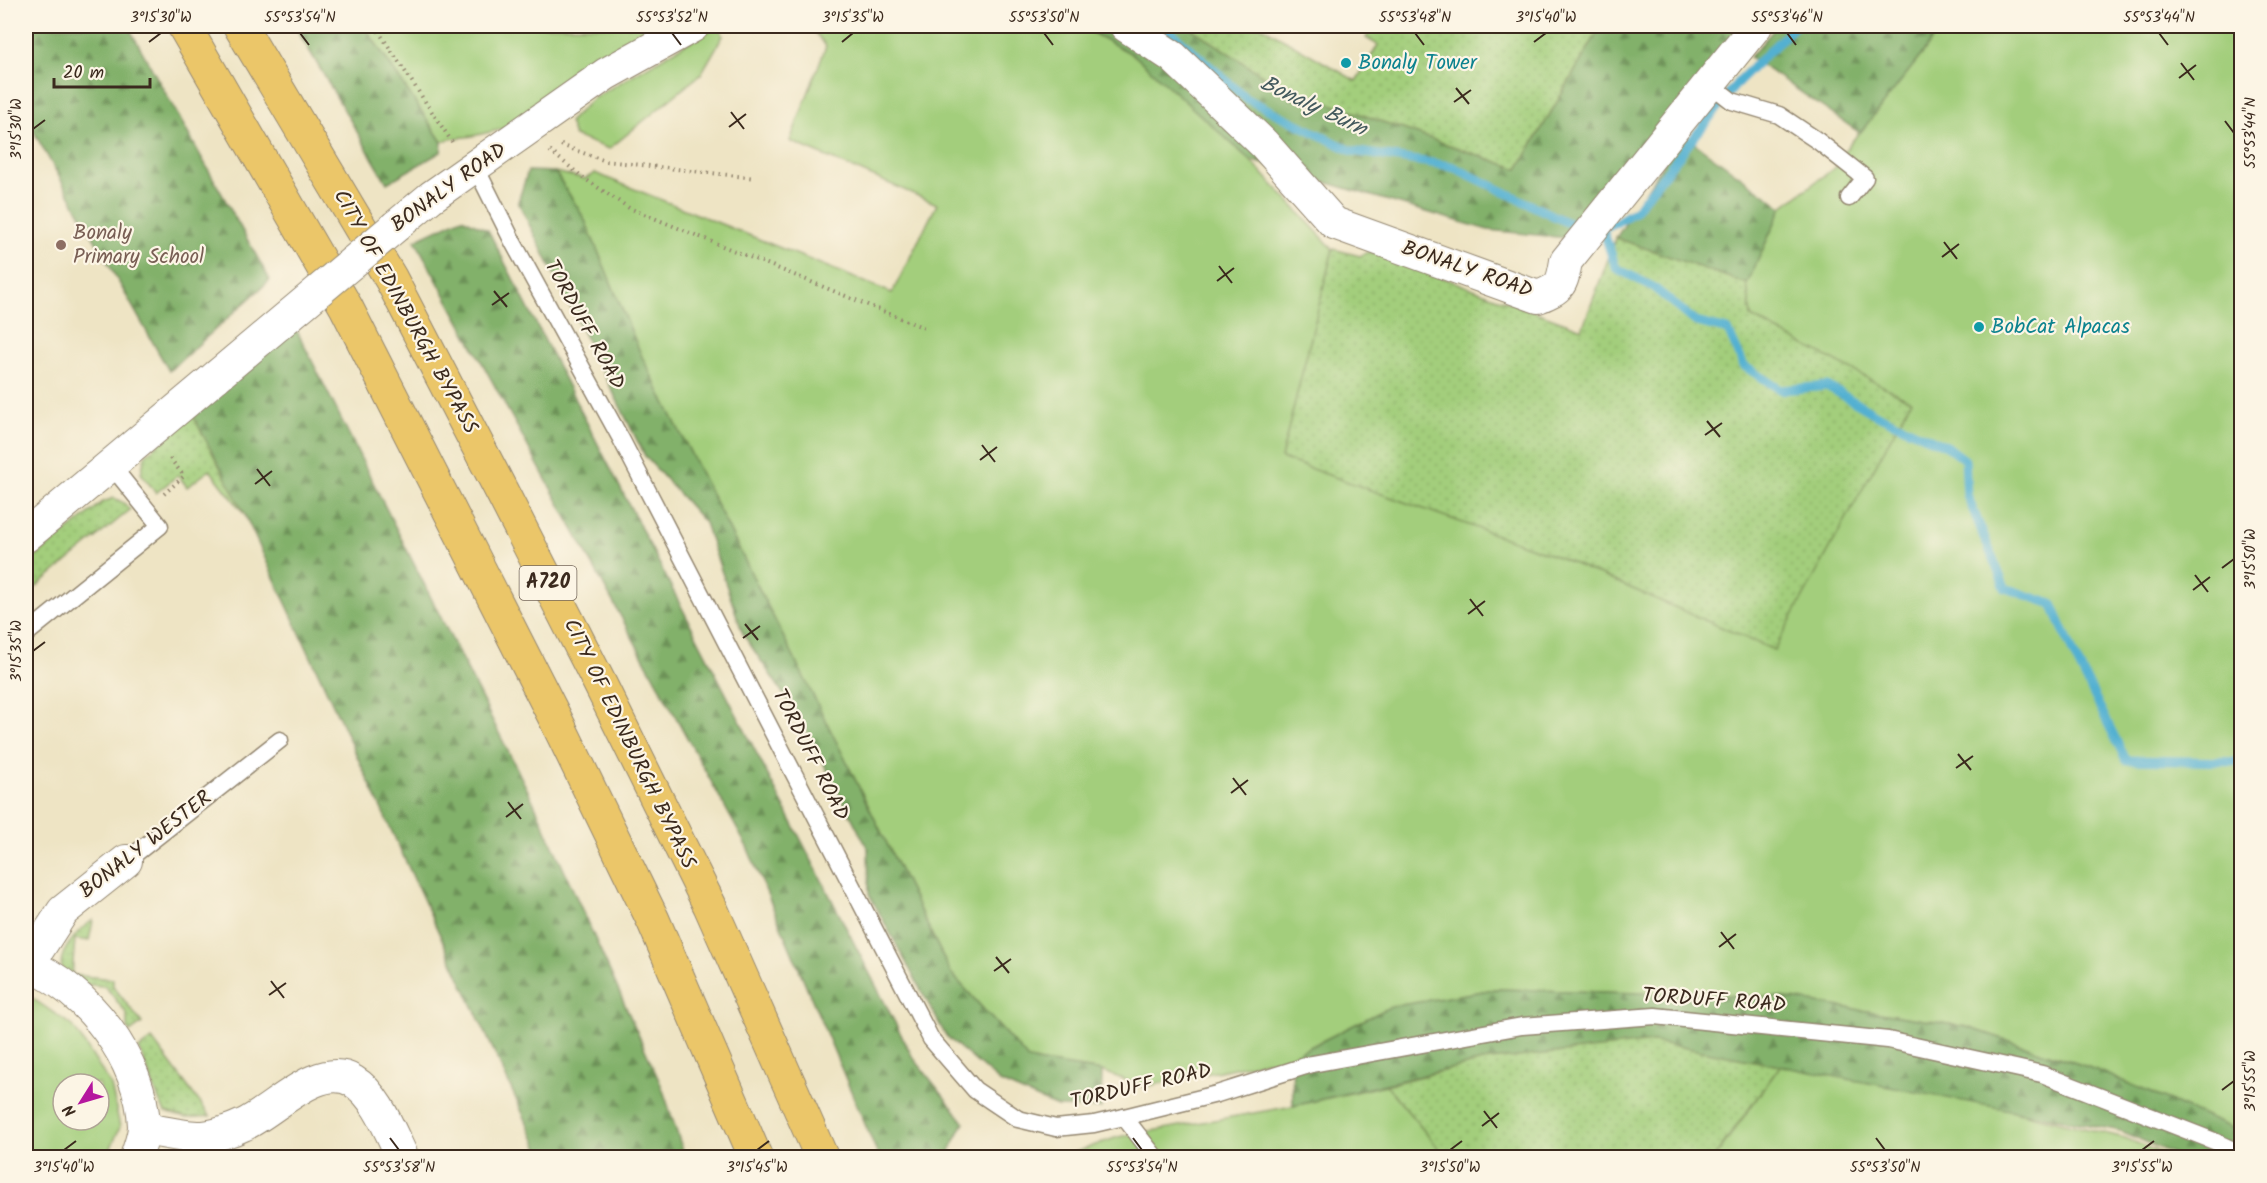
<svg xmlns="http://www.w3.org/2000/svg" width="2267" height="1183" font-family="Kalam,sans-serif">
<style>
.grass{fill:#a3ce7b;stroke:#6f7c4c;stroke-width:1.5;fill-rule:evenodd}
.forest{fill:url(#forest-firs);stroke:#5e6e44;stroke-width:1.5}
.garden{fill:url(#garden-dots);stroke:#6f7c4c;stroke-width:1.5}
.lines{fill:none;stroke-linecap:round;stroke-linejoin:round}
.stream{stroke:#53b0d1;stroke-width:9}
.lane-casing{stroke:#948771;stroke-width:19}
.street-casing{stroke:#948771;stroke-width:34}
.highway-casing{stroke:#948771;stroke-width:35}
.path{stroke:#948771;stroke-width:4;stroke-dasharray:1.5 4.5;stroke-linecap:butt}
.lane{stroke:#fff;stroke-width:16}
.street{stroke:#fff;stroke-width:32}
.highway{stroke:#ebc669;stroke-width:33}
.street-bridge-casing{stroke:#948771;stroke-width:34;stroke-linecap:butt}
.street-bridge{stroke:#fff;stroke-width:32}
.ticks{fill:none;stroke:#3b2a1e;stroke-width:2}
.culture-dot{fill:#0f9aa8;stroke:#fcf5e5;stroke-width:2}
.education-dot{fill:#8d6e63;stroke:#fcf5e5;stroke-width:2}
.labels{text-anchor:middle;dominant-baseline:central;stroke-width:4.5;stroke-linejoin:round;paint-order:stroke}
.shield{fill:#fcf5e5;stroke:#75675a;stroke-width:1.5}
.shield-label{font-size:20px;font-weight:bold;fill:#3b2a1e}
.culture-label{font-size:21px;fill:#0d838f;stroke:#fcf5e5;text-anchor:start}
.street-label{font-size:21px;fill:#3b2a1e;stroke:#fcf5e5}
.education-label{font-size:21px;fill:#785e54;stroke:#fcf5e5;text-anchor:start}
.water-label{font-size:22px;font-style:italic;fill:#43595d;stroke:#fcf5e5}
.neatline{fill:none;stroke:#3b2a1e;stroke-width:2}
.ticks-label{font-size:15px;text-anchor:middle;fill:#3b2a1e}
</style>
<defs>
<pattern id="forest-firs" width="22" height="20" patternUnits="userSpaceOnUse" patternTransform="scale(1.5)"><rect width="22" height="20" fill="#82b16b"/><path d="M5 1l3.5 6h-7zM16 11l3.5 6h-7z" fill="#6c9057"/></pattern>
<pattern id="garden-dots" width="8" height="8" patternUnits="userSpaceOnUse" patternTransform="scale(1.5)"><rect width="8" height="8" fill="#a3ce7b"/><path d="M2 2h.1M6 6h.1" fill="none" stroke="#8db16a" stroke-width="1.8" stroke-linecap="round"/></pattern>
</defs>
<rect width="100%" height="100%" fill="#fcf5e5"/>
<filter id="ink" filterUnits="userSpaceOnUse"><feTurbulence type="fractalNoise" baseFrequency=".0167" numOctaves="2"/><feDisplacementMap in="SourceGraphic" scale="12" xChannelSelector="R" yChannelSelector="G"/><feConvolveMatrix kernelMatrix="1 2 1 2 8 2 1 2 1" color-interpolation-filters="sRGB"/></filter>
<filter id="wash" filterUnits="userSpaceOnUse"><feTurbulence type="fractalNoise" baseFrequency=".008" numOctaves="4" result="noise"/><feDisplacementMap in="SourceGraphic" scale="24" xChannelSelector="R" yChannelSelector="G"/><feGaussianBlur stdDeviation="1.35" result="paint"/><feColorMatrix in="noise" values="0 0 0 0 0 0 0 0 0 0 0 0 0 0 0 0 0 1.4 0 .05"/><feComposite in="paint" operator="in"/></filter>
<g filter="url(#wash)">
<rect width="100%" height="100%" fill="#eee4c4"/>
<!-- grass -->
<g class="grass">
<path d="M 364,26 L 671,26 L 511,127 L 473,136 L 449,139 L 442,142 Z"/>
<path d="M 716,26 L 720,26 L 723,36 L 701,74 L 609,149 L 574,136 L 569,122 L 592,99 Z"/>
<path d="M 810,26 L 1080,26 L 1134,55 L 1250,160 L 1333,249 L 1282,458 L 1561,558 L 1757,642 L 1911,401 L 1751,317 L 1747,284 L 1782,207 L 1837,166 L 1845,150 L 1923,53 L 1941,26 L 2241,26 L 2241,1132 L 2097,1070 L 1967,1027 L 1779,997 L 1495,989 L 1390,1007 L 1292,1056 L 1143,1087 L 1102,1071 L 1029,1060 L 951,973 L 844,757 L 642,357 L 584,218 L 555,172 L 585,179 L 595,173 L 892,293 L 937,204 L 790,141 L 826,46 Z"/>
<path d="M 26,994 L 73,1026 L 111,1085 L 120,1127 L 107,1157 L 26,1157 ZM 63,1084 L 99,1084 L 99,1120 L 63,1120 Z"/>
<path d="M 1780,1066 L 1940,1093 L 2125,1138 L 2170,1157 L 1714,1158 Z"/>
<path d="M 1386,1085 L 1446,1157 L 1059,1158 L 1118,1137 L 1293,1106 Z"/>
</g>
<!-- forest -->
<g class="forest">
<path d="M 26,26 L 128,26 L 270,280 L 169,371 L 26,118 Z"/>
<path d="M 295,26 L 364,26 L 442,142 L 441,152 L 387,183 Z"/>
<path d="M 1080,26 L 1188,26 L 1277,85 L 1518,169 L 1601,26 L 1744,26 L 1567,238 L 1488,230 L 1250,160 L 1134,55 Z"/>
<path d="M 1777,26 L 1941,26 L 1923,53 L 1860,133 L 1750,57 Z"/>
<path d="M 1682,134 L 1782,207 L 1747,284 L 1616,238 Z"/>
<path d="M 528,171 L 555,172 L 584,218 L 642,357 L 844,757 L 951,973 L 1029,1060 L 1102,1071 L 1101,1108 L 1057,1107 L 1000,1082 L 946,1036 L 869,894 L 868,849 L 801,720 L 743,634 L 705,523 L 645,456 L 518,202 Z"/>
<path d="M 462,218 L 488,230 L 912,1056 L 964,1122 L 947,1157 L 879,1157 L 748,849 L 415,240 Z"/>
<path d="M 295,327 L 533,801 L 662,1087 L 685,1157 L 543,1157 L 245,515 L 192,414 Z"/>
<path d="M 1495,989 L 1779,997 L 1967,1027 L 2097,1070 L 2241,1132 L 2241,1157 L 2180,1157 L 2121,1131 L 1654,1042 L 1483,1061 L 1293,1106 L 1292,1056 L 1390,1007 Z"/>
</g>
<!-- garden -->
<g class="garden">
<path d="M 1188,26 L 1261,26 L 1356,81 L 1378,45 L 1366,38 L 1373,26 L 1601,26 L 1518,169 L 1277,85 Z"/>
<path d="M 1616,238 L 1747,284 L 1751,317 L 1911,401 L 1774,650 L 1561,558 L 1281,458 L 1333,249 L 1360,256 L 1370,251 L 1582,329 Z"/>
<path d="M 192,414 L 245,515 L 210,470 L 187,487 L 178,475 L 156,493 L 141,473 L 145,456 Z"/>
<path d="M 114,498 L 124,503 L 130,510 L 26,595 L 26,565 L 103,502 Z"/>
<path d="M 93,920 L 89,941 L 75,939 L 72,975 L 113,979 L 113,986 L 142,1023 L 130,1032 L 127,1029 L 127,1014 L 105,986 C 92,985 74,985 65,974 C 51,956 81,928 93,920 Z"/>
<path d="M 152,1039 L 210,1116 L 186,1118 L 165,1112 C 155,1095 148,1068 139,1049 Z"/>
<path d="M 1654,1042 L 1780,1066 L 1714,1157 L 1446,1157 L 1386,1085 L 1483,1061 Z"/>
</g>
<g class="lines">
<!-- stream -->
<g class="stream">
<path d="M 1164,26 L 1247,99 L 1352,151 L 1451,166 L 1566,222 L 1586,227"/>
<path d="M 1729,93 L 1739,81 L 1795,26"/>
<path d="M 1610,226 L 1634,212 L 1720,105"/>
<path d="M 1603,230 L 1616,268 L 1653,287 L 1696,322 L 1728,330 L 1744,366 L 1781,390 L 1827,386 L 1877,415 L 1948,447 L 1965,460 L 1967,495 L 2005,588 L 2052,604 L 2076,659 L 2126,760 L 2242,762"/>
</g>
</g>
</g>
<g filter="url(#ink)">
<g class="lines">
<defs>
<g id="lane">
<path d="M 1709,83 L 1732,101 L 1779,115 L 1818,141 L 1865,178 L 1849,198"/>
<path d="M 476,168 L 514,244 L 621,439 L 931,1039 L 975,1090 L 1018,1119 L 1056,1128 L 1094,1124 L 1124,1117 L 1217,1094 L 1312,1064 L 1522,1026 L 1655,1016 L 1888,1040 L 2042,1074 L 2214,1141 L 2242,1154"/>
<path d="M 26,634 L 160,526 L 111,465"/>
<path d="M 126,861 L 280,740"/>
<path d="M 1124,1117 L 1156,1158"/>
</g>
<g id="street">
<path d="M 1126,26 L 1173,57 L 1264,144 L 1334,223 L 1538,297 C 1561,288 1562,285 1566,261 L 1756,26"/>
<path d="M 396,226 L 431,197 L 606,74 L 693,26"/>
<path d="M 26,536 L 217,376"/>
<path d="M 26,964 C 87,988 142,1060 144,1126 C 144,1136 139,1148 136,1158"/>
<path d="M 28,965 L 63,911 L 126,861"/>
<path d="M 144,1129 C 160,1131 188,1138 203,1137 C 215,1136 233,1130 243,1125 C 273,1112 319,1060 353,1081 C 377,1095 391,1134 403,1158"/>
</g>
<g id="highway">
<path d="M 184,26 L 346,307 L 555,718 L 653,920 L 756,1158"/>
<path d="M 240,26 L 391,279 L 504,496 L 599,682 L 710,906 L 822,1158"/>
</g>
</defs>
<!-- lane casing -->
<use href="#lane" class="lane-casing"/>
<!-- street casing -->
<use href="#street" class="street-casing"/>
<!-- highway casing -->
<use href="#highway" class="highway-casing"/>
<!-- path -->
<g class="path">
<path d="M 375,26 L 452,142"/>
<path d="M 561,145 L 606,161 L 755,178"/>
<path d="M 550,151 L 585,179 L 629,208 L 927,329"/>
<path d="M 164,494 L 184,476 L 168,456"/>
</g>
<!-- lane -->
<use href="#lane" class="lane"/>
<!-- street -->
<use href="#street" class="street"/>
<!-- highway -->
<use href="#highway" class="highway"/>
<defs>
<path id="street-bridge" d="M 217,376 L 396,226"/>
</defs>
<!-- street-bridge casing -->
<use href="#street-bridge" class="street-bridge-casing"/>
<!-- street-bridge -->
<use href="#street-bridge" class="street-bridge"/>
</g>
</g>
<!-- ticks -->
<path class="ticks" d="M 300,33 L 309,45M 672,33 L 681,45M 1044,33 L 1053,45M 1415,33 L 1424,45M 1787,33 L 1796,45M 2159,33 L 2168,45M 149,42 L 161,33M 842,42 L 853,33M 1534,42 L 1546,33M 2181,63 L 2194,80M 2179,78 L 2196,65M 1456,88 L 1469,104M 1454,102 L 1471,90M 731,112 L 744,129M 2225,121 L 2234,133M 729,127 L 746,114M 33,129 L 45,120M 1944,242 L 1957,259M 1942,257 L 1959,244M 1219,266 L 1232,283M 1217,281 L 1234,268M 494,291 L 507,307M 492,305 L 509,293M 1707,421 L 1720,437M 1705,435 L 1722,423M 982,445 L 995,462M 980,460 L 997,447M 257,469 L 270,486M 255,484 L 272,471M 2222,568 L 2234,559M 2195,575 L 2208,592M 2193,590 L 2210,577M 1470,599 L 1483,616M 1468,614 L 1485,601M 745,624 L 758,640M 743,638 L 760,626M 33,651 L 45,642M 1958,754 L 1971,770M 1956,768 L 1973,756M 1233,778 L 1246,795M 1231,793 L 1248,780M 508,802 L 521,819M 506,817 L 523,804M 1721,932 L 1734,949M 1719,947 L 1736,934M 996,957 L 1009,973M 994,971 L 1011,959M 271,981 L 284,998M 269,995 L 286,983M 2222,1090 L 2234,1081M 1484,1111 L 1497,1128M 1482,1126 L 1499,1113M 390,1138 L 399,1150M 1133,1138 L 1142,1150M 1876,1138 L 1885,1150M 64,1150 L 76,1141M 757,1150 L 769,1141M 1450,1150 L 1462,1141M 2142,1150 L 2154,1141"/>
<!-- markers -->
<g class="culture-dot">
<circle cx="1346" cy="63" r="6"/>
<circle cx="1979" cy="327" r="6"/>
</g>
<circle class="education-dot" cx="61" cy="245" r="6"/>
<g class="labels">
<!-- shield labels -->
<rect class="shield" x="519.5" y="566" width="57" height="34" rx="4.5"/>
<g class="shield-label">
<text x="548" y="583">A720</text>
</g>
<!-- culture labels -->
<g class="culture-label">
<text x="1358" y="63">Bonaly Tower</text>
<text x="1991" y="327">BobCat Alpacas</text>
</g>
<!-- street labels -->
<g class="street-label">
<text transform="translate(449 188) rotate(-36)">BONALY ROAD</text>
<text transform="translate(1467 270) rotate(19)">BONALY ROAD</text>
<text transform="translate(405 312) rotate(61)">CITY OF EDINBURGH BYPASS</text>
<text transform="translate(584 325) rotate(61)">TORDUFF ROAD</text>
<text transform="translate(629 744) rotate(64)">CITY OF EDINBURGH BYPASS</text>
<text transform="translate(810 755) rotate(63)">TORDUFF ROAD</text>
<text transform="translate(146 845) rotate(-38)">BONALY WESTER</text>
<text transform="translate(1714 1001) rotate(4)">TORDUFF ROAD</text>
<text transform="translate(1141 1087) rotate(-13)">TORDUFF ROAD</text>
</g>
<!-- education labels -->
<g class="education-label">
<text x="73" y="233">Bonaly<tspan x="73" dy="24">Primary School</tspan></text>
</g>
<!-- water labels -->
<g class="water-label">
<text transform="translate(1313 107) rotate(25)">Bonaly Burn</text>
</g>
</g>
<!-- margin -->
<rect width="2267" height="1183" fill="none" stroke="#fcf5e5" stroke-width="66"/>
<!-- north arrow -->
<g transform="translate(81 1102) rotate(233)"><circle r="28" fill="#fcf5e5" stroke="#afa495" stroke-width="1.5"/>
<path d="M0-4.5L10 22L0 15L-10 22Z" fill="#b5179e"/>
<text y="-9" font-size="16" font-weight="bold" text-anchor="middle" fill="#3b2a1e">N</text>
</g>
<!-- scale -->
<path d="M54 78v9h96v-9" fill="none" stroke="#3b2a1e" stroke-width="3"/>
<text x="63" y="78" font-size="18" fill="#3b2a1e" stroke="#fcf5e5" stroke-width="4.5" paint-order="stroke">20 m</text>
<rect x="33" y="33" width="2201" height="1117" class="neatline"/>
<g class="ticks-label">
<text x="161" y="22">3°15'30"W</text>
<text x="300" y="22">55°53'54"N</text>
<text x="672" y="22">55°53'52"N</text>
<text x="853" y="22">3°15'35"W</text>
<text x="1044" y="22">55°53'50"N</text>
<text x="1415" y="22">55°53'48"N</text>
<text x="1546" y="22">3°15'40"W</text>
<text x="1787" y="22">55°53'46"N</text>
<text x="2159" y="22">55°53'44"N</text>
<text transform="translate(16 129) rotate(-90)" y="5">3°15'30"W</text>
<text transform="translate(2250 133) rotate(-90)" y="5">55°53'44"N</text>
<text transform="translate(2250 559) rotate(-90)" y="5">3°15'50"W</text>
<text transform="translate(16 651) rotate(-90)" y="5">3°15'35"W</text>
<text transform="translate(2250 1081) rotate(-90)" y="5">3°15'55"W</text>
<text x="64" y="1172">3°15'40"W</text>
<text x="399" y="1172">55°53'58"N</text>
<text x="757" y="1172">3°15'45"W</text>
<text x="1142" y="1172">55°53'54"N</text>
<text x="1450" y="1172">3°15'50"W</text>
<text x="1885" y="1172">55°53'50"N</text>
<text x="2142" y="1172">3°15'55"W</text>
</g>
</svg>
